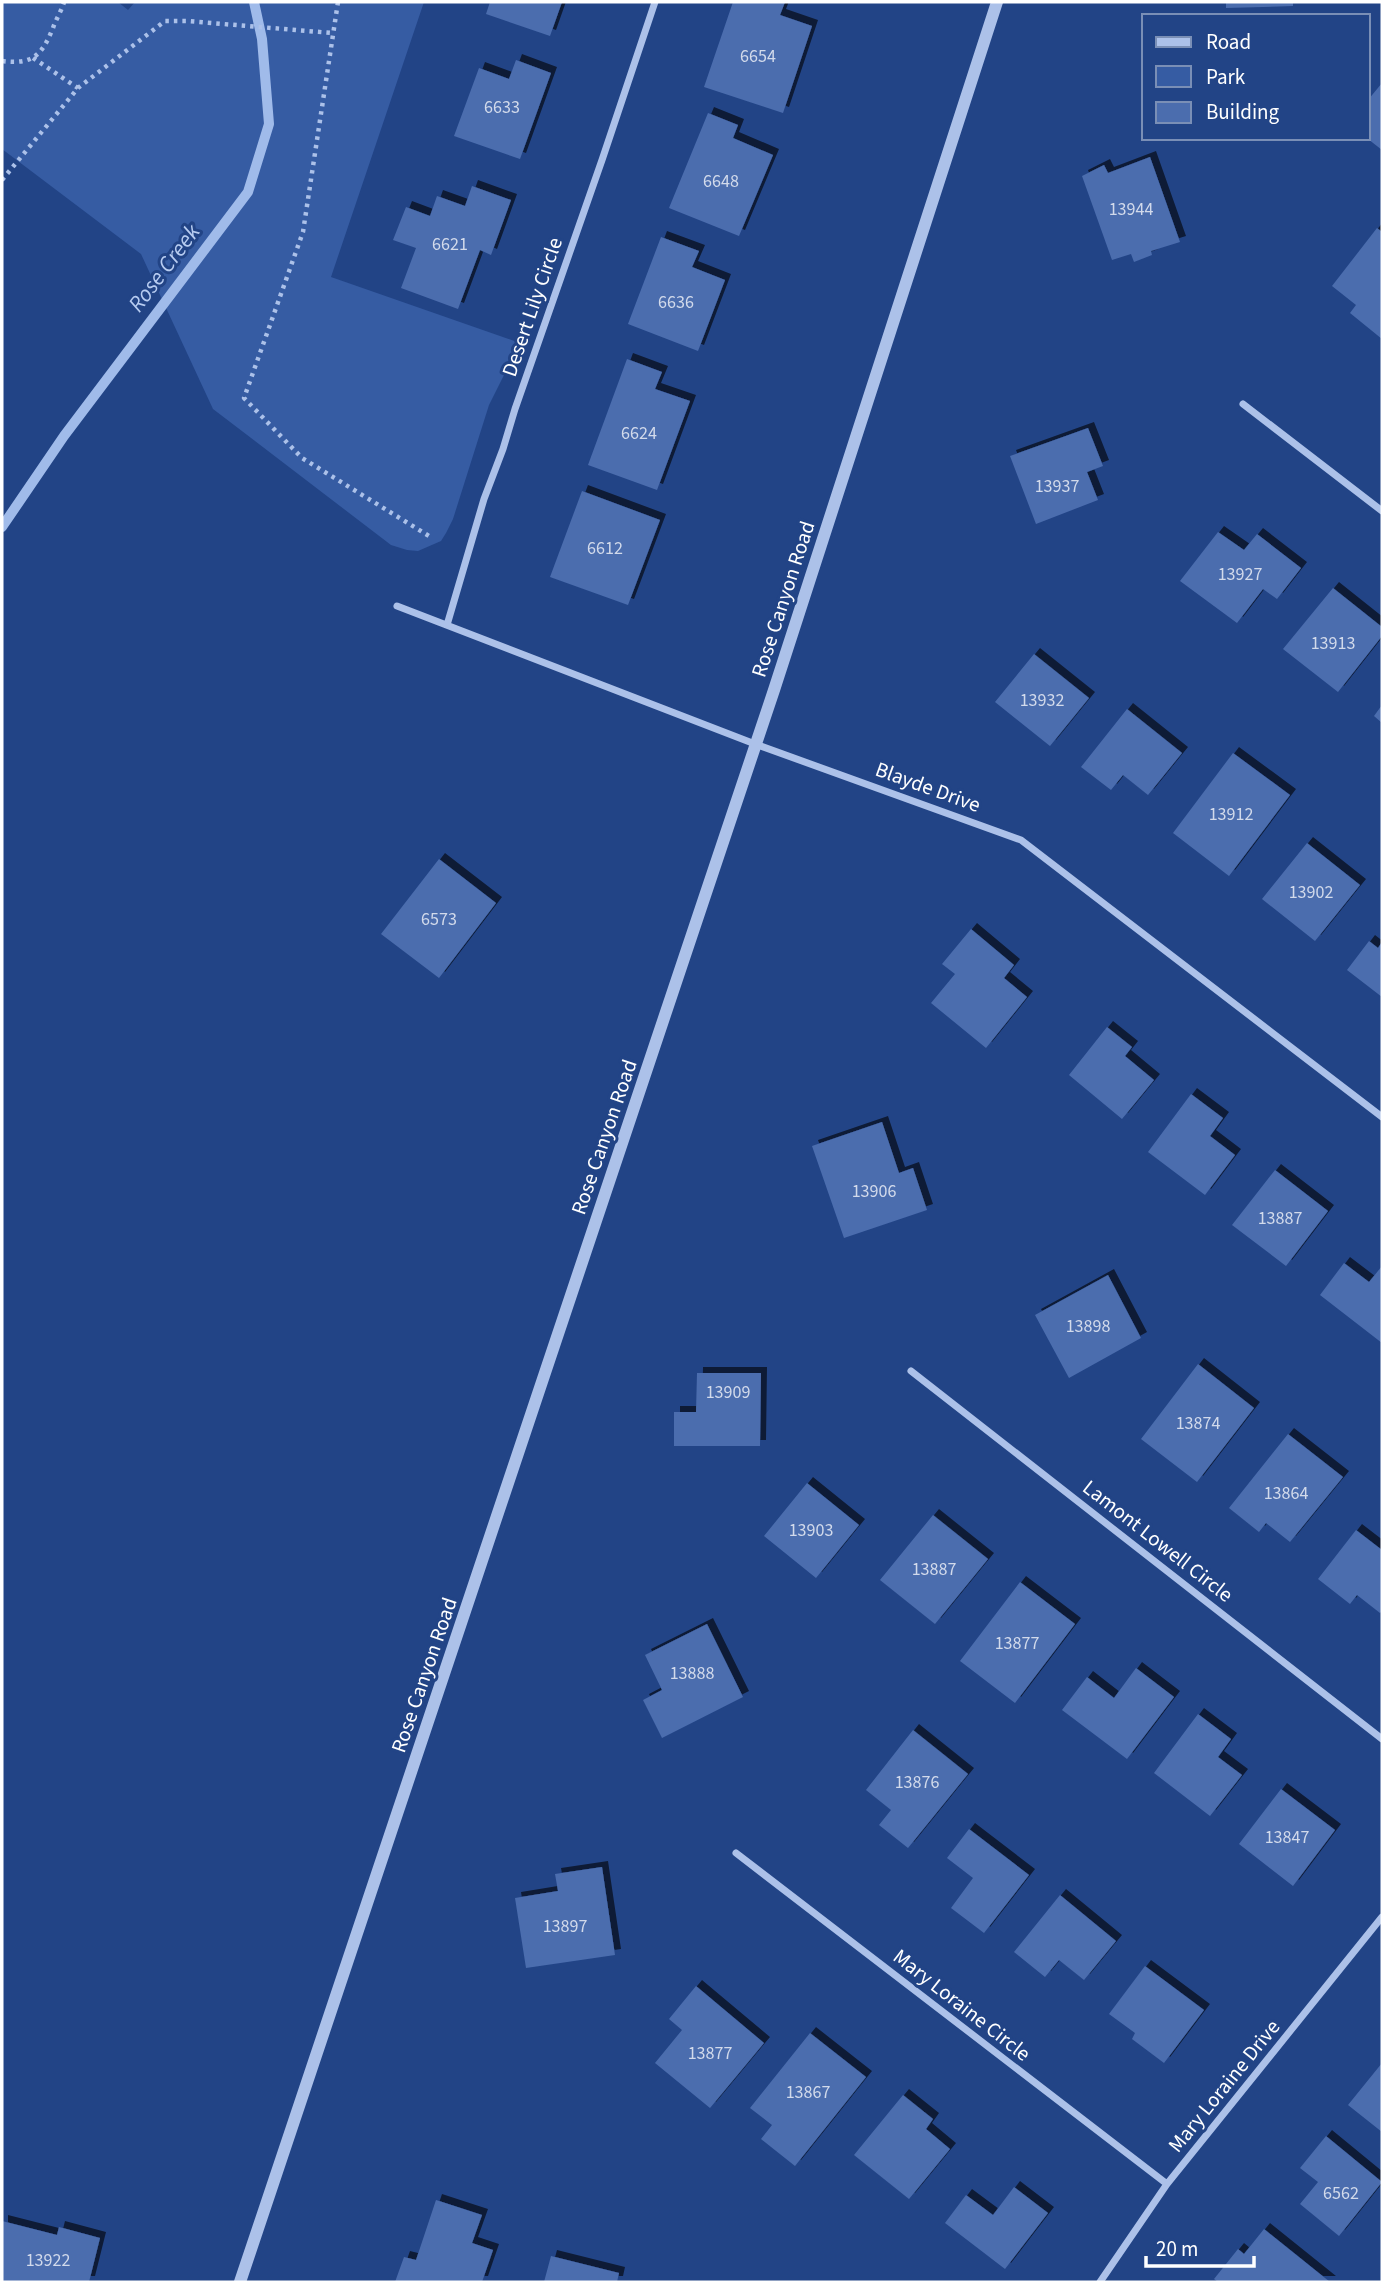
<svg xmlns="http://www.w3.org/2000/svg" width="1384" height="2284" font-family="'Source Sans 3',sans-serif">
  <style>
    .green { fill: #365ca3 }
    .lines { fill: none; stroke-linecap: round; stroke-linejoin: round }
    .stream { stroke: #a0bbea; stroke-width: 10 }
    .building { fill: #4b6dae; filter: url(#shadow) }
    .path { stroke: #acc1e9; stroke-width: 4.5; stroke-dasharray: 3.5 5; stroke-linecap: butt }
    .minor { stroke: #acc1e9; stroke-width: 7 }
    .tertiary { stroke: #acc1e9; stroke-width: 12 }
    .labels { text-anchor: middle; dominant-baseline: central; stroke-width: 6; stroke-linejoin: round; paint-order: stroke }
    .number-label { font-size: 18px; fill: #d2daeb }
    .street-label { font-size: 21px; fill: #fff; stroke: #224486 }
    .water-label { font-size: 23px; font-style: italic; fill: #b7ccf1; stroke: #224486 }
  </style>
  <defs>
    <filter id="shadow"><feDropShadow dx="6" dy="-6" stdDeviation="0" flood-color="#0009"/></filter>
  </defs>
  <rect width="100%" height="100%" fill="#224486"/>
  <path class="green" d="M2,2H118L128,10L135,2H424L331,277L520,343L489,405L453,519L446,533L441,541L418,551L407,550L391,545L213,409L141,254L2,149Z"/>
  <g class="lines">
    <path class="stream" d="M2,527L64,436L248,192L269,124L262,39L254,2"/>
  </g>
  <path class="building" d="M490,2H562L550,36L486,14Z
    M733,2H785L780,15L812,26L783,113L704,87Z
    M1226,2H1293V6L1226,8Z
    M516,60L551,73L520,159L454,136L479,68L509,79Z
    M1382,83V150L1368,139V100Z
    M708,113L738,125L733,138L773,155L739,236L669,208Z
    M1150,157L1180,242L1151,251L1152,255L1134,262L1131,254L1112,260L1082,176L1104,165L1108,173Z
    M472,186L511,200L491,255L480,250L458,309L401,288L416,248L393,240L406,207L430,216L437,196L465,206Z
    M1377,228L1382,232V339L1350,313L1356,305L1332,286Z
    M661,237L699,251L692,267L725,280L698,351L628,324Z
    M627,359L662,372L655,389L690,401L657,490L588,465Z
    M1088,428L1103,466L1087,472L1098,500L1036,524L1010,456Z
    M582,491L660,520L628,605L550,577Z
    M1218,532L1244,550L1257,534L1301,568L1277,599L1263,589L1237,623L1180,581Z
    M1333,588L1382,627V636L1338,692L1283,649Z
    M1034,654L1089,698L1050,746L995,702Z
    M1382,705V723L1374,716Z
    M1127,709L1182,753L1148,795L1123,775L1111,790L1081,767Z
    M1233,753L1290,795L1229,876L1173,833Z
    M1307,843L1360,885L1315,941L1262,899Z
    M439,859L496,903L439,978L381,934Z
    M971,929L1014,965L1004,978L1027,997L986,1048L931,1003L955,974L942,964Z
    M1369,941L1378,948L1382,942V997L1347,970Z
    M1107,1027L1132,1047L1125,1056L1154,1080L1122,1119L1069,1075Z
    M1191,1094L1223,1118L1210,1136L1235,1155L1205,1195L1148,1152Z
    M882,1122L899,1173L913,1168L927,1210L844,1238L812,1146Z
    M1275,1170L1328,1211L1286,1266L1232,1225Z
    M1344,1263L1369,1282L1382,1266V1343L1320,1295Z
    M1108,1275L1141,1338L1069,1378L1035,1315Z
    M1198,1364L1254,1408L1197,1482L1141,1439Z
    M697,1373H761L760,1446H674V1412H696Z
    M1288,1434L1343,1477L1290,1542L1266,1523L1259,1532L1229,1508Z
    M807,1483L859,1525L816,1578L764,1536Z
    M933,1515L988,1559L935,1624L880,1580Z
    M1356,1530L1382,1550V1611L1380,1613L1357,1595L1350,1604L1318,1579Z
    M1020,1582L1075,1624L1015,1703L960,1661Z
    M707,1624L743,1697L662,1738L643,1700L662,1690L645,1655Z
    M1136,1668L1174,1697L1127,1759L1062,1710L1087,1677L1114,1698Z
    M1198,1714L1231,1739L1218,1757L1242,1775L1210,1816L1154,1773Z
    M913,1730L968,1774L908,1848L879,1825L891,1810L866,1790Z
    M1281,1789L1335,1830L1293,1886L1239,1844Z
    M969,1829L1029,1875L984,1933L951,1908L973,1878L947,1858Z
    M602,1867L615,1955L526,1968L515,1898L558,1891L555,1874Z
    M1060,1895L1116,1941L1084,1980L1059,1960L1045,1977L1014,1952Z
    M1145,1966L1204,2010L1164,2063L1132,2039L1135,2033L1109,2014Z
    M696,1986L764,2043L710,2108L655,2063L682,2030L669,2019Z
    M810,2033L866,2077L795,2166L761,2139L772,2125L750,2108Z
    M1382,2063V2132L1348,2105Z
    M903,2095L933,2119L926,2129L950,2149L909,2199L854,2155Z
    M1326,2136L1382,2182L1339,2236L1300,2204L1318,2182L1300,2168Z
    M1014,2187L1048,2213L1005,2269L945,2223L966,2195L993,2215Z
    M436,2200L482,2215L472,2243L493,2250L482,2282H395L404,2257L416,2260Z
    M2,2221L57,2235L59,2227L100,2238L89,2282H2Z
    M1264,2229L1330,2282H1218L1214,2279L1238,2249L1244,2254Z
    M551,2256L619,2273L617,2282H544Z"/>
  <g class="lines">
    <path class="path" d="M338,2L303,232L244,398L302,458L429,536
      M33,58L78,88
      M2,61C33,65 42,55 53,28C56,19 62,10 64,2
      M2,180L78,88L165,21H187L332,33"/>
    <path class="minor" d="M1243,404L1382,511
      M397,606L755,744L1021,840L1382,1117
      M447,625L484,499L503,449L515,409L602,160L655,2
      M911,1371L1382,1739
      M736,1853L1167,2184
      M1100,2282L1167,2184L1382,1917"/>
    <path class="tertiary" d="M240,2282L774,690L997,2"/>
  </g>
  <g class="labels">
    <g class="number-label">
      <text x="758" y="56">6654</text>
      <text x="502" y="107">6633</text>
      <text x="721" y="181">6648</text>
      <text x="1131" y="209">13944</text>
      <text x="450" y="244">6621</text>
      <text x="676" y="302">6636</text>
      <text x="639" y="433">6624</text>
      <text x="1057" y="486">13937</text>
      <text x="605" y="548">6612</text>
      <text x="1240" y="574">13927</text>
      <text x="1333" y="643">13913</text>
      <text x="1042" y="700">13932</text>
      <text x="1231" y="814">13912</text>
      <text x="1311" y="892">13902</text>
      <text x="439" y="919">6573</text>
      <text x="874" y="1191">13906</text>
      <text x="1280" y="1218">13887</text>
      <text x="1088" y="1326">13898</text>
      <text x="728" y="1392">13909</text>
      <text x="1198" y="1423">13874</text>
      <text x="1286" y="1493">13864</text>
      <text x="811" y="1530">13903</text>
      <text x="934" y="1569">13887</text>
      <text x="1017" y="1643">13877</text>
      <text x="692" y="1673">13888</text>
      <text x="917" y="1782">13876</text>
      <text x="1287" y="1837">13847</text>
      <text x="565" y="1926">13897</text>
      <text x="710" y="2053">13877</text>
      <text x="808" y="2092">13867</text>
      <text x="1341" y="2193">6562</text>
      <text x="48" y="2260">13922</text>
    </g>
    <g class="street-label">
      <text transform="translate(532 307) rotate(-71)">Desert Lily Circle</text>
      <text transform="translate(783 599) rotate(-72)">Rose Canyon Road</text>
      <text transform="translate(928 787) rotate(20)">Blayde Drive</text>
      <text transform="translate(604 1137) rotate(-71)">Rose Canyon Road</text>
      <text transform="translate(1158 1541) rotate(38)">Lamont Lowell Circle</text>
      <text transform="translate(424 1675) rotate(-71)">Rose Canyon Road</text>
      <text transform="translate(962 2005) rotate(38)">Mary Loraine Circle</text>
      <text transform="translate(1224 2086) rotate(-51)">Mary Loraine Drive</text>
    </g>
    <g class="water-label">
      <text transform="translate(164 268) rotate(-53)">Rose Creek</text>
    </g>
  </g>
  <rect width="1384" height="2284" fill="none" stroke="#ffffff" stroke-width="7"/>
  <rect x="1142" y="14" width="228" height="126" fill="#224486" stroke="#7a8fb6" stroke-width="2"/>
  <rect x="1156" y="37" width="35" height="10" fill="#acc1e9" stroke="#7a8fb6" stroke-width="2"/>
  <text x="1206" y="49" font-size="21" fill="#ffffff">Road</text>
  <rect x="1156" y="66" width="35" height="21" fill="#365ca3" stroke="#7a8fb6" stroke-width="2"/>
  <text x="1206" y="84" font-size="21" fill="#ffffff">Park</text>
  <rect x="1156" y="102" width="35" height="21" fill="#4b6dae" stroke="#7a8fb6" stroke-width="2"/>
  <text x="1206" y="119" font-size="21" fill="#ffffff">Building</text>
  <path d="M1146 2256v10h108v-10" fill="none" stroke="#ffffff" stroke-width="3.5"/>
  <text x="1156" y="2256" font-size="21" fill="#ffffff" stroke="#224486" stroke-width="5" paint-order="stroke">20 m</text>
</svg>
